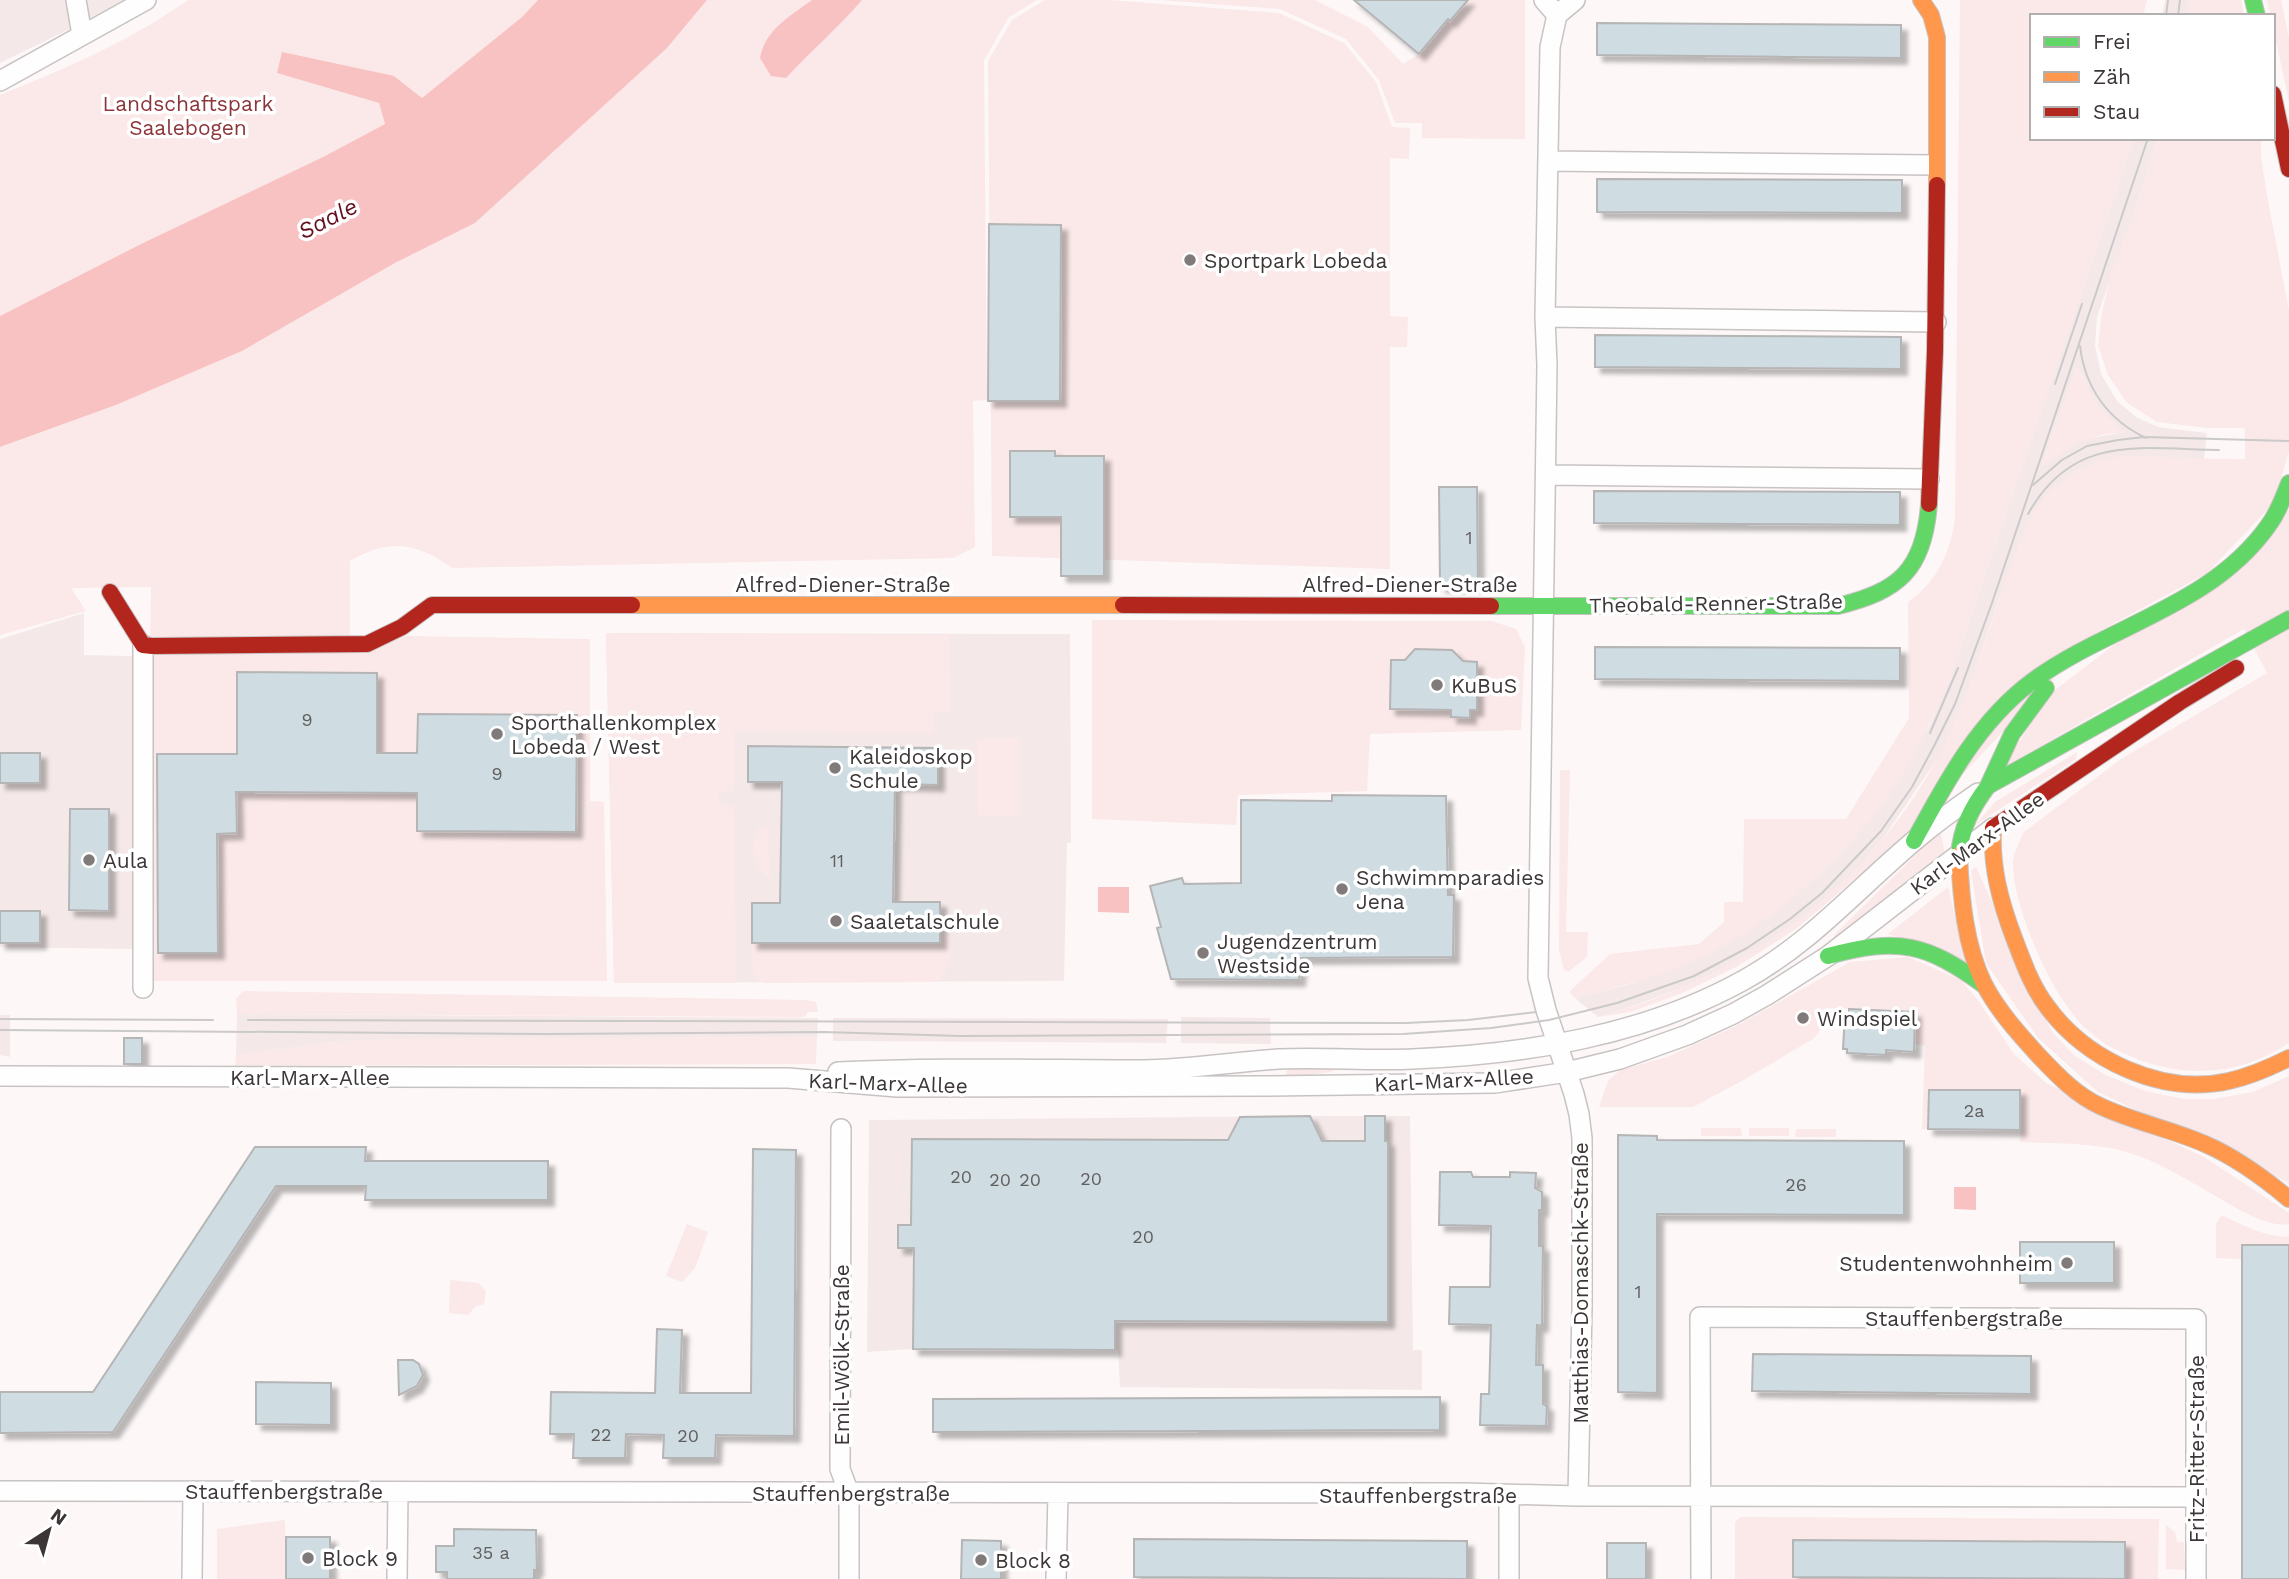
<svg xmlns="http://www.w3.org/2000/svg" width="2289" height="1579" font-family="'Work Sans',sans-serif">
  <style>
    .built { fill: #f4e9e8; fill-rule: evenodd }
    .green { fill: #fbe8e8 }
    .water { fill: #f8c2c2 }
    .building { fill: #cfdce2; stroke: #b6b5b6; stroke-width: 2; filter: url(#shadow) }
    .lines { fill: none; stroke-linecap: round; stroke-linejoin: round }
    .street-casing { stroke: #c7c3c2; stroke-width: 22 }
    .fast-casing { stroke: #c7c3c2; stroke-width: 18 }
    .slow-casing { stroke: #c7c3c2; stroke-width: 18 }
    .jam-casing { stroke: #c7c3c2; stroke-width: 18 }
    .street { stroke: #fffefe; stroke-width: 19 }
    .fast { stroke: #63d668; stroke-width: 16 }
    .slow { stroke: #ff974d; stroke-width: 16 }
    .jam { stroke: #b3261e; stroke-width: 16 }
    .tram { stroke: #cbc9c9; stroke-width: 2 }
    .poi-dot { fill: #807b7a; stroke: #fff; stroke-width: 2.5 }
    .labels { text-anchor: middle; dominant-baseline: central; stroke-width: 7; stroke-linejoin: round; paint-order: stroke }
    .number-label { font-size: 18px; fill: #616061 }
    .park-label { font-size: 21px; fill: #8c363c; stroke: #fff }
    .poi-label { font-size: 21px; fill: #3c3736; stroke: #fff; text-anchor: start }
    .street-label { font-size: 21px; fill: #3c3736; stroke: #fff }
    .water-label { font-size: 23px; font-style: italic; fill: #640e1c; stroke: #fff }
  </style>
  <defs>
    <filter id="shadow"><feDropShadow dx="6" dy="6" stdDeviation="2" flood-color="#0004"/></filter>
  </defs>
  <rect width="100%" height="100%" fill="#fdf8f7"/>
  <path class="built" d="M0,0H123L74,27L0,63Z
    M2165,0H2189L2187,16H2162Z
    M2134,138H2158L2138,201L2097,317L2095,345L2101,374L2117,401L2136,417L2158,427L2207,433L2204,459L2122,456L2080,469L2055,487L2037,508L2000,596L1969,689L1952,730L1937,759L1882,840L1857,869L1814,909L1774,939L1736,962L1687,986L1622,1010L1598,1017L1575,998L1630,984L1688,963L1743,933L1795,896L1848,845L1883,804L1908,764L1930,724L1950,678ZM2076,367L2079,368L2091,397L2113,424L2125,432L2090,438L2071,446L2042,466Z
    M84,613V655L131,656L134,660L133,949L0,947V639Z
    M606,633L1070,634L1071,843H1067L1064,981L614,983Z
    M237,1014L818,1018L817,1037L394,1039L321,1043L236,1056Z
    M0,1015H10V1057L0,1055Z
    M1181,1017L1270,1018L1271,1044L1181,1043Z
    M833,1018L1168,1019L1166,1043L833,1041Z
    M1310,1116H1410L1413,1350H1422V1390L1120,1387L1118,1350L913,1349L867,1352L869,1120Z"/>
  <path class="green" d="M188,0H538L522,17L422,98L394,76L277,73L379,103L385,124L325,156L141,244L0,316V95C65,69 130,41 188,0Z
    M707,0H1037L1009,17L984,60L987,400L973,401L975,547L953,558L452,568C417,542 388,538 350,561V635L590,639V801L604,802L607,981H146L151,587L71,588L86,611L0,635V447L116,405L242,351L395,263L475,223L667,48Z
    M1045,0H1109L1279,13L1344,43L1376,82L1392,127L1410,128L1409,159L1390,158V316L1408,317L1407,347H1390V569L992,556L988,61L1012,20Z
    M1160,0H1315L1368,27L1403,64L1419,54L1447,21L1422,0H1525V139L1422,138V123H1395L1379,80L1346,39L1280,9Z
    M1960,0H2147L2143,16H2032V138H2134L1950,678C1931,722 1911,766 1883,804C1835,868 1761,933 1687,964C1651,979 1613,988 1575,998L1569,992L1610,954L1699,944L1724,922V902H1743L1744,819H1846L1909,718L1908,602C1937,582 1950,553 1955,519Z
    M2189,0H2241L2244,16H2187Z
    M2267,0H2281L2289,38V102L2273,27V16H2271Z
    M2158,138H2261V155L2266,190L2289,311V451L2281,479L2269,508L2207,573L2096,633L1899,842L1796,929L1738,966L1680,994L1630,1012L1598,1017C1770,970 1908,857 1969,687C1983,651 1994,614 2007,577C2015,554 2023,530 2036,509C2046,493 2062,480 2079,470C2091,463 2110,457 2124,456C2137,455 2152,457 2166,457C2192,458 2219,459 2245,459V428H2207L2157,422L2127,403L2108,375L2098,345L2102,312L2112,271L2138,201Z
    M2076,367H2079C2087,395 2103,417 2127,433C2093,431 2068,448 2042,467Z
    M2289,510V1043C2242,1074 2190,1079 2137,1059C2121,1052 2104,1045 2091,1033C2064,1011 2042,966 2030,934C2022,914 2014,889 2013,867C2012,855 2019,843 2024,832L2121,759L2267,673L2244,629L2002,768L2050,694Z
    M1092,620L1492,621L1516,629L1525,647L1521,730L1370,734L1367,791L1238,795L1236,825L1092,819Z
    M606,633L949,635L951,712L934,711L933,733L734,731V791L718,792L719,805L734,806L736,983H614Z
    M977,738H1020V816H978Z
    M2077,752L2076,759L1974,826L1995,802Z
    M1560,770H1570L1566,932H1588L1587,957L1568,972L1564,970L1559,950Z
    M761,825L768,829L770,879C751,865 747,845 761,825Z
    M1938,833L1941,834L1945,853L1942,859L1837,938L1833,936Z
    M1976,867L2052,1032L2075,1056L2106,1075L2145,1091L2184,1099H2213L2253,1092L2289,1076V1183L2098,1092L2038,1038L1986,963L1971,871Z
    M1948,887L1966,962L1888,934Z
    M950,936C950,955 953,970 937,982L764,983L758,981L752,970V943H939L940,937Z
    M1908,957L1961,980L1977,999L2014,1054L2046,1083L2204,1157L2289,1213V1224C2262,1228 2228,1202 2205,1190C2182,1177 2158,1162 2133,1154C2098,1142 2057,1144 2020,1142V1090H1929L1928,1129H1922L1925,1046L1914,1044L1915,1012L1830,1008L1825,1024L1813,1039L1740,1082L1693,1107H1599L1608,1081L1620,1070L1667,1057L1738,1025L1850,962Z
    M243,991L806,1000L816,1002L818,1012H808L805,1017L237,1014L236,999Z
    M817,1037L816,1064L235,1066L236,1056L321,1043L394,1039Z
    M1287,1065L1337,1068L1331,1072L1286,1078Z
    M1701,1128H1741L1742,1136H1701Z
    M1749,1128H1789V1136H1749Z
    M1796,1129H1836V1137H1795Z
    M2224,1216C2246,1227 2264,1236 2289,1237V1245L2242,1246V1259L2216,1258V1224L2220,1217Z
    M687,1224L708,1232L695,1268L682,1282L666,1276Z
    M450,1280L478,1283L486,1291L484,1304L475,1307L468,1315L449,1313Z
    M1741,1517L2159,1519L2158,1579H2125V1542L1793,1540V1577L2088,1579H1735V1522Z
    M285,1520L286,1579H217V1529Z
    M2166,1525L2175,1532L2177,1542H2184L2185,1570L2166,1569Z"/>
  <path class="water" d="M538,0H707L667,48L475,223L395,263L242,351L116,405L0,447V316L141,244L325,156L385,124L379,103L277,73L282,52L394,76L422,98L522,17Z
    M812,0H862C838,28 811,51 786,78L771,76L760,58C765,30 790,16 812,0Z
    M1098,887H1129V913L1098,912Z
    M1954,1187H1976V1210L1954,1209Z"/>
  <path class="building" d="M1354,0H1468L1450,21L1448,19L1419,54Z
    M1597,23L1901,25V58L1597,55Z
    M1597,179L1902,180V213L1597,212Z
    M989,224L1061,225L1060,401H988Z
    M1595,335L1901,337V369L1595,367Z
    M1010,451H1055V456H1104V576H1061V517H1010Z
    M1439,487H1477L1478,586H1440Z
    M1594,491L1900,492V525L1594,523Z
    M1595,647L1900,648V681L1595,679Z
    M1415,649L1452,650L1463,661L1477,662V710H1470V718L1451,717V710L1390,709L1391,660H1405Z
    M237,672L377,673V753H417L418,714L577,715L576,832L417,831V793L236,792L237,833L217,834L218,953H158L157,754H237Z
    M748,746L938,748V785L895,784L893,902H940V943H752V903H780L782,782H748Z
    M0,753H40V783H0Z
    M1332,795L1446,796L1448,895H1454L1453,957L1301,958L1299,980L1171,979L1157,928L1161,927L1150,886L1182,878L1184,884L1241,883V800L1332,801Z
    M70,809H109V911L69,910Z
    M0,911H40V943H0Z
    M1849,1009L1915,1012L1914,1052L1886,1050V1055L1847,1053V1049H1843L1845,1013H1849Z
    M124,1038H142V1064H124Z
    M1929,1090H2020V1130L1928,1129Z
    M1310,1116L1322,1141H1365V1116H1385V1141H1388V1322L1115,1321V1350L913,1349L914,1248H898V1225H911L912,1139L1228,1140L1240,1117Z
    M1618,1135L1657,1136V1140L1904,1141V1215L1657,1214V1393L1618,1392Z
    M255,1147H366L365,1161H548V1200H365L366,1186H276L113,1432L0,1433V1392H93Z
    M753,1149L796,1150L794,1436L716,1435L715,1458H663L664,1435L626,1434L625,1458H573L574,1434H550L551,1392L655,1393L657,1329L682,1330L680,1393H751Z
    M1440,1172H1471L1473,1177H1510V1172L1536,1173L1535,1188L1542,1192V1210H1539V1246H1543L1542,1326L1537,1325L1536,1365H1543V1404L1547,1406L1546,1426L1480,1425L1481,1394H1489L1491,1325L1449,1324L1450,1287H1490L1491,1226L1439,1225Z
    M2020,1242H2114V1283H2020Z
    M2242,1245H2289V1579H2242Z
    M1753,1354L2031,1356V1394L1752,1391Z
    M398,1360H413L419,1364L423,1375L417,1386L399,1395Z
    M256,1382L331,1383V1425L256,1424Z
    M1440,1397V1430L933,1432V1399Z
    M454,1529L536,1530L537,1570H534V1579H447V1572H436V1546H454Z
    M286,1537H330V1579H286Z
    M1134,1539L1467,1541V1579L1134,1577Z
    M962,1540L1001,1541V1579H961Z
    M1793,1540L2125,1542V1579L1793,1577Z
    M1607,1543H1646V1579H1607Z"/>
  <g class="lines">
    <defs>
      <path id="street" d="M76,0L82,35
        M1544,0L1557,15
        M1575,0L1557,15L1550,47L1545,317L1547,365L1538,978L1546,1010L1574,1094L1579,1114L1582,1138V1308L1578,1496
        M0,81L146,0
        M1548,161L1935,165
        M1545,317L1936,322
        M1546,475L1929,479
        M143,645V988
        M838,1072C940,1067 1042,1070 1144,1070C1189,1069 1234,1062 1279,1059C1323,1057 1369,1061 1413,1059C1527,1054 1643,1036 1744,980C1811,943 1857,889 1914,841C1934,824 1956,808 1978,793
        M0,1076L788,1078L897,1087L1264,1086L1495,1083L1567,1072L1620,1059L1687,1035L1733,1014L1767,995L1828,956L1993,828
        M841,1129L840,1469L849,1493V1579
        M0,1491L1464,1493L1578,1496L2196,1497
        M1509,1495V1579
        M192,1579L193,1491
        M397,1579L398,1492
        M1056,1579L1058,1494
        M1701,1579L1700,1317L2196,1319V1579"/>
      <path id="fast" d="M2253,0L2257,16
        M1491,606H1838C1899,591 1924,570 1929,504
        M1988,786L2012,734L2046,688
        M1914,841C1946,782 1979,720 2034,680C2110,625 2211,606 2268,526C2278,513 2283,498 2289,483
        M1959,855C1961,828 1972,807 1988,786L2289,619
        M1828,956C1899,937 1926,943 1985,986"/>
      <path id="slow" d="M1921,0L1931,15L1937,37V185
        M632,605H1123
        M1993,828C1991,867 2000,901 2014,938C2023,961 2031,985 2046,1005C2085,1060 2162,1096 2229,1081C2251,1076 2269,1068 2289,1058
        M1959,855C1961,898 1965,945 1984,984C1998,1011 2019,1034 2039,1056C2057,1075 2076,1095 2100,1106C2134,1122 2171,1129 2205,1144C2235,1157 2264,1178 2289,1199"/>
      <path id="jam" d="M2273,94L2289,169
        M1929,504L1935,351L1937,185
        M110,592L143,645L152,646L367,644L402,627L432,605H632
        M1123,605L1491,606
        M1993,828L2180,702L2236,668"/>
    </defs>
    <use href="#street" class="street-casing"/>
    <use href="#fast" class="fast-casing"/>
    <use href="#slow" class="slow-casing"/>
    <use href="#jam" class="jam-casing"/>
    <use href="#street" class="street"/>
    <use href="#fast" class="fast"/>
    <use href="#slow" class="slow"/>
    <use href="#jam" class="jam"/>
    <path class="tram" d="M2166,16L2168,0
      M2178,16L2180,0
      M2080,346C2085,388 2108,420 2146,438
      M2055,384L2082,304
      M2033,485L2062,460L2087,446L2118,440L2144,437L2289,441
      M2028,514C2073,433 2140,449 2219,450
      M1930,733L1958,668
      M0,1019L213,1020
      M248,1020L1406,1023L1468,1020L1536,1012
      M0,1030L545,1034L823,1032L961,1036L1403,1034L1491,1028L1549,1020L1617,1003L1694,976L1747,948L1790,919L1822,893L1881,831L1912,787L1933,748L1955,704L1992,603L2148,138"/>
  </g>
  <g class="poi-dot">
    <circle cx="1190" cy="260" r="7"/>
    <circle cx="1437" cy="685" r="7"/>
    <circle cx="497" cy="734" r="7"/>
    <circle cx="835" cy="768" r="7"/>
    <circle cx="89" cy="860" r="7"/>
    <circle cx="1342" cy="889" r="7"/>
    <circle cx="836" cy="921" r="7"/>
    <circle cx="1203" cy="953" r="7"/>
    <circle cx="1803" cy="1018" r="7"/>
    <circle cx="2067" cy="1263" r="7"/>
    <circle cx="308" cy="1558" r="7"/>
    <circle cx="981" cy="1560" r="7"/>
  </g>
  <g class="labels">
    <g class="number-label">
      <text x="1469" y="537">1</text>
      <text x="307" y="719">9</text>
      <text x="497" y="773">9</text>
      <text x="837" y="860">11</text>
      <text x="1974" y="1110">2a</text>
      <text x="961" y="1176">20</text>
      <text x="1091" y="1178">20</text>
      <text x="1000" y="1179">20</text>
      <text x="1030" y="1179">20</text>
      <text x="1796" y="1184">26</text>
      <text x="1143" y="1236">20</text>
      <text x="1638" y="1291">1</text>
      <text x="601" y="1434">22</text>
      <text x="688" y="1435">20</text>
      <text x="491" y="1552">35 a</text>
    </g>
    <g class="park-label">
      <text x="188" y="103">Landschaftspark<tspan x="188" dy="24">Saalebogen</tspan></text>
    </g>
    <g class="poi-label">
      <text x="1204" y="260">Sportpark Lobeda</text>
      <text x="1451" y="685">KuBuS</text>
      <text x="511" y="722">Sporthallenkomplex<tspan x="511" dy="24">Lobeda / West</tspan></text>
      <text x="849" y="756">Kaleidoskop<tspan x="849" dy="24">Schule</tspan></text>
      <text x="103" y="860">Aula</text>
      <text x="1356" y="877">Schwimmparadies<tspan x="1356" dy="24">Jena</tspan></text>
      <text x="850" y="921">Saaletalschule</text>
      <text x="1217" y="941">Jugendzentrum<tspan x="1217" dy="24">Westside</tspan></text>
      <text x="1817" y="1018">Windspiel</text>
      <text x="2053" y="1263" text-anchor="end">Studentenwohnheim</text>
      <text x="322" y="1558">Block 9</text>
      <text x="995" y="1560">Block 8</text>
    </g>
    <g class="street-label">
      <text x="843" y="584">Alfred-Diener-Straße</text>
      <text x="1410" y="584">Alfred-Diener-Straße</text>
      <text transform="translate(1716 603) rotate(-1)">Theobald-Renner-Straße</text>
      <text transform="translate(1977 843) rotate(-36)">Karl-Marx-Allee</text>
      <text x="310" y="1077">Karl-Marx-Allee</text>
      <text transform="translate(1454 1080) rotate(-3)">Karl-Marx-Allee</text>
      <text transform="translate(888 1083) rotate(2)">Karl-Marx-Allee</text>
      <text transform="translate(1580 1283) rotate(-90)">Matthias-Domaschk-Straße</text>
      <text x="1964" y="1318">Stauffenbergstraße</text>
      <text transform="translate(841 1355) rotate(-90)">Emil-Wölk-Straße</text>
      <text transform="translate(2196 1449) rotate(-90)">Fritz-Ritter-Straße</text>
      <text x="284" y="1491">Stauffenbergstraße</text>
      <text x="851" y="1493">Stauffenbergstraße</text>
      <text x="1418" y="1495">Stauffenbergstraße</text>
    </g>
    <g class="water-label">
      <text transform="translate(328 219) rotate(-27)">Saale</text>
    </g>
  </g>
  <rect x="2030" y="14" width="245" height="126" fill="#ffffff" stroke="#b1afaf" stroke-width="2"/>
  <rect x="2044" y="37" width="35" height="10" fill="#63d668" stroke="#b1afaf" stroke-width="2"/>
  <text x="2093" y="49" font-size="21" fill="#3c3736">Frei</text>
  <rect x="2044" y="72" width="35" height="10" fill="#ff974d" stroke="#b1afaf" stroke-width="2"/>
  <text x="2093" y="84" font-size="21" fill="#3c3736">Zäh</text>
  <rect x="2044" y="107" width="35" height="10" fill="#b3261e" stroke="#b1afaf" stroke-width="2"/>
  <text x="2093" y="119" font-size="21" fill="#3c3736">Stau</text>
  <g transform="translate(49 1530) rotate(36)" stroke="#ffffff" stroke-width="5" paint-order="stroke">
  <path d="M0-5L12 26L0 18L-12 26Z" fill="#3c3736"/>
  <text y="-10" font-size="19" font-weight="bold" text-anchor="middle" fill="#3c3736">N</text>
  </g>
</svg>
